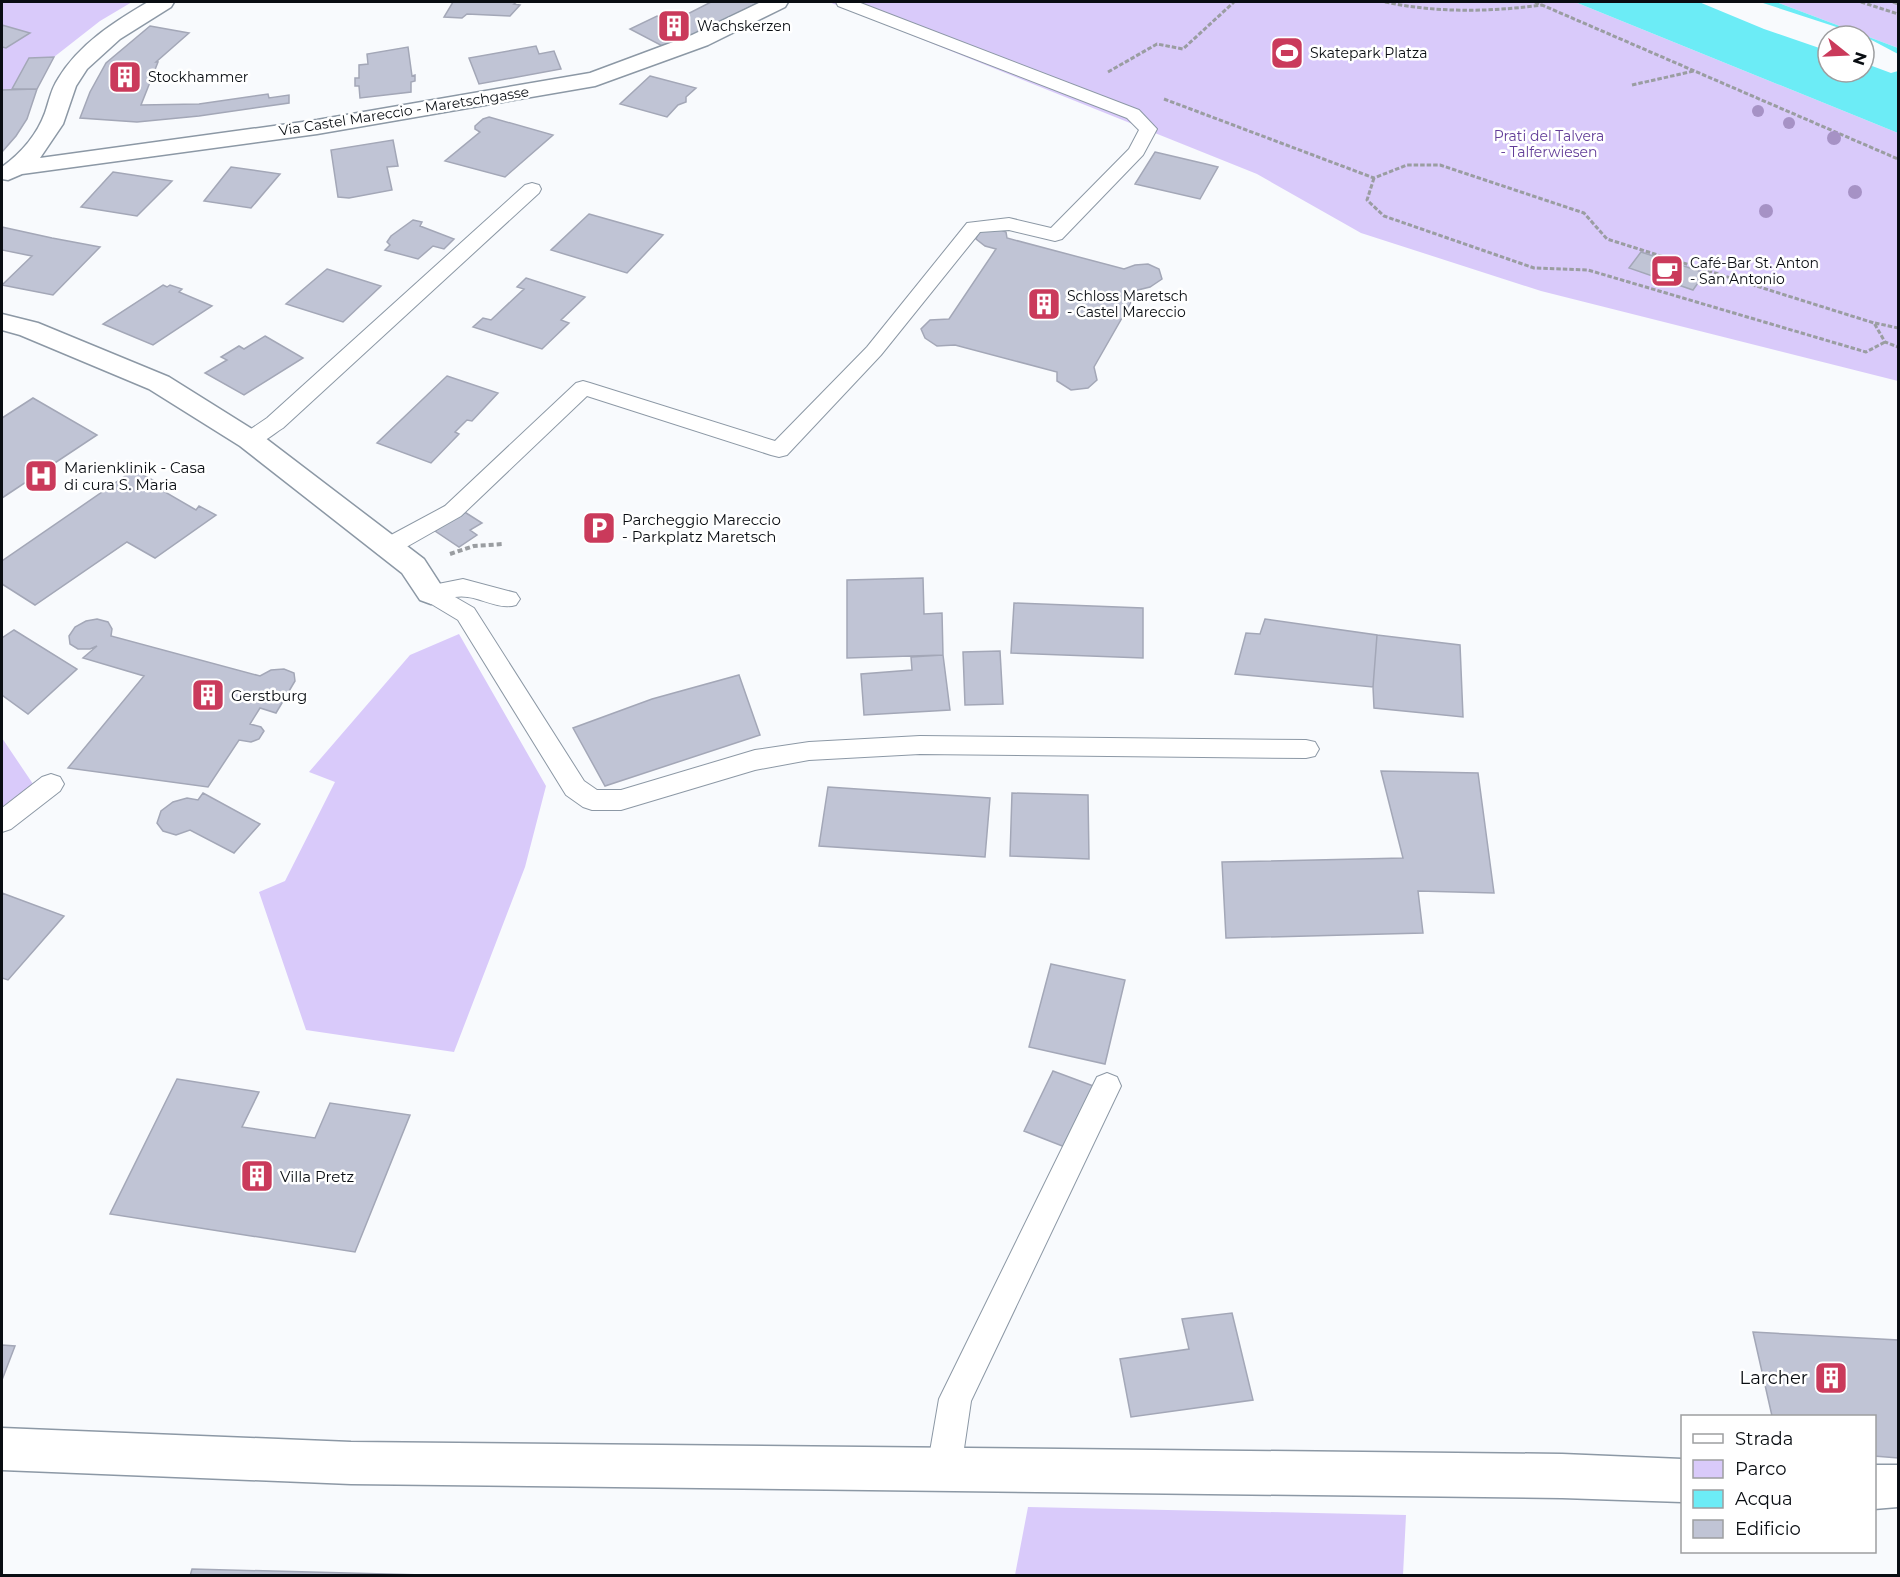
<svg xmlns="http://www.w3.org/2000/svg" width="1900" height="1577" font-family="Montserrat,sans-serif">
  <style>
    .green { fill: #d9cafa }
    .water { fill: #6cecf6 }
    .building { fill: #c0c4d5; stroke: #a3a7b7; stroke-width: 1.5 }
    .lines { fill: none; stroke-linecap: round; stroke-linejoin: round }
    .service-casing { stroke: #8c98a5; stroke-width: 2 }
    .minor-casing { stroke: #8c98a5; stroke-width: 3 }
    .path-far1 { stroke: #9a9da1; stroke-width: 3; stroke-dasharray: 4.5 2; stroke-linecap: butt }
    .path { stroke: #9a9da1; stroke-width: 4; stroke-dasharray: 5 3; stroke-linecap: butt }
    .service { fill: #fff; fill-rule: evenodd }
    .minor { fill: #fff; fill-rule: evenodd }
    .tree { fill: #a692c5 }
    .labels { text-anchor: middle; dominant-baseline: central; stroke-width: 5; stroke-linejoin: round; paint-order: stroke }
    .far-poi-label { font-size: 14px; fill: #090d12; stroke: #fff; text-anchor: start }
    .far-street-label { font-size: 14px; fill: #090d12; stroke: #fff }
    .far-park-label { font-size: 14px; fill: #623d98; stroke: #fff }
    .poi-label { font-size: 15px; fill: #090d12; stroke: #fff; text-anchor: start }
    .near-poi-label { font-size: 18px; fill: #090d12; stroke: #fff; text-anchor: end }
  </style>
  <rect width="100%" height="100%" fill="#f8fafd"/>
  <path class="green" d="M2,2H132L100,21L54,57L29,58L12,89L2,90Z
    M829,2H1575L1898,133V381L1541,291L1361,233L1257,174Z
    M1776,2H1898V48Z
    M459,634L546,786L525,867L454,1052L306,1030L259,892L285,881L335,782L309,772L410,655Z
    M2,738L33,784L2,807Z
    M1028,1507L1406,1515L1403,1575H1015Z"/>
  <path class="water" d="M1575,2H1699L1764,29L1828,51V72H1864V63L1891,73L1898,71V133Z
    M1760,2H1776L1898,48V54L1864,36Z"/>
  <path class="building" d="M453,2H517L514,4L520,5L510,16L467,14L462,18L444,17Z
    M711,2H759L668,49L630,29L657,16L670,23Z
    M2,25L30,33L6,48L2,47Z
    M150,26L189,33L156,62H158L141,105L199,104L268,94L269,98L289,95V103L199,116L137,122L80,118L90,92L106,63Z
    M536,46L539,54L554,51L561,69L479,84L469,58Z
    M408,47L412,76L415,75V81L411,82V92L360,98L359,86H355V78H359V65L368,64L367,54Z
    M54,57L37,89H12L29,58Z
    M650,76L696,88L686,97V102L678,105L667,117L620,104Z
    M37,89L27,119L16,136L2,152V90Z
    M489,117L553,135L505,177L445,161L480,132L475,129V126L483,119Z
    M393,140L398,166L387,167L392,190L349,198L338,197L331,150Z
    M1155,152L1206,164L1218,167L1200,199L1135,184Z
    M231,167L280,174L251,208L204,201Z
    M113,172L172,181L137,216L81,207Z
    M589,214L663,235L627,273L551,250Z
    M413,220L422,222L420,226L454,239L444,249L433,246L418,259L385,250L390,245L387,242L391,236Z
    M2,227L52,238L100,247L53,295L2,285L32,256L2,250Z
    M993,227L1006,232L1007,238L1124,269L1135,265L1148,264L1159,269L1162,279L1150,287L1138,290L1094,367L1097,380L1088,388L1071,390L1057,381V372L955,345L937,346L925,338L921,329L930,320L949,319L996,249L985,246L976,239L979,231Z
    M1641,252L1705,273L1693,290L1629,268Z
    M327,269L381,286L343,322L286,304Z
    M526,278L585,297L561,320L569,323L542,349L473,327L483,318L491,320L524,289L517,287Z
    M163,285L167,287L170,285L182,289L179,292L212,306L153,345L103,324Z
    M265,336L303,358L244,395L205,373L227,360L221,357L239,346L244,349Z
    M447,376L498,393L472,421L467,420L455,432L459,434L431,463L377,443Z
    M33,398L97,435L2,498V418Z
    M134,470L162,485L158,488L196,510L199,506L216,515L155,558L127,542L35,605L2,584V561Z
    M463,511L482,523L470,530L477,535L459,547L435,531Z
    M923,578L924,614L942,613L943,655L847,658V580Z
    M1014,603L1143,608V658L1011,653Z
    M97,619L108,622L112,629L111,636L260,676L271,670L284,669L294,673L295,681L276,713L260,708L250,724L261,727L264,731L259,739L251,742L239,740L208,787L68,768L144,676L83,658L97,646L90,649H78L70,644L69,636L75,627L86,621Z
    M1265,619L1377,635L1373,687L1235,674L1246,633L1260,634Z
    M14,630L77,669L28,714L2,695V638Z
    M1377,635L1460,645L1463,717L1374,708L1373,687Z
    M1000,651L1003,704L965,705L963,652Z
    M943,655L950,710L864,715L861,674L912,670L911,657Z
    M739,675L760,735L605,786L573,728L652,699Z
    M1381,771L1478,773L1494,893L1418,891L1423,933L1226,938L1222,862L1403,858Z
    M828,787L990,798L985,857L819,846Z
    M203,793L260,824L234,853L190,830L176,835L163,831L157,823L161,811L173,802L187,798L198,800Z
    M1012,793L1088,795L1089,859L1010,856Z
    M2,893L64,916L8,980L2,978Z
    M1051,964L1125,980L1105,1064L1029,1047Z
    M1053,1071L1096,1087L1070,1149L1024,1131Z
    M177,1079L259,1092L242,1127L315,1138L330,1103L410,1115L355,1252L110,1214Z
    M1232,1313L1253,1400L1131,1417L1120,1359L1189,1349L1182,1319Z
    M1753,1332L1898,1340V1458L1874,1456V1416H1772Z
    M2,1345L15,1346L2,1380Z
    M192,1569L424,1575L190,1576Z"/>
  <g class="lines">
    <defs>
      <path id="service" d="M836,2H858L1139,110L1157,129L1143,155L1062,239L1055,241L1009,230L980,232L881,355L787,455L779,457L771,455L587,396L461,516L394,554L386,556L378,554L375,548L378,542L445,506L576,383L583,381L590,383L775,441L867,347L967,223L1009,218L1051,228L1129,149L1139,130L1127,118L838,6Z
        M532,183L539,185L541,189L539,193L283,428C270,436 258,449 242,445L239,440L242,435L267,418L525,185Z
        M463,579L516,593L520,599L516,605C496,611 476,593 455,597L474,608L584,781L597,790H621L755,750L809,742L920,736L1306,740L1315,742L1319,749L1315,756L1306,758L920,754L809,760L755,770L621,810H592L583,807L566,795L458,620L423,599L419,593L423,587Z
        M51,774L60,777L64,784L60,791L11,829L2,832V808L42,777Z
        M1107,1073L1117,1077L1121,1086L971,1401L961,1469L956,1481L944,1486L932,1481L927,1469L939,1399L1097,1077Z"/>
      <path id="minor" d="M148,2H174L171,7L120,39L87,69L76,86L63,124L40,158L317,120L590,73L692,35L761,2H788L785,7L708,45L595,86L317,134L22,174L8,180L2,179V167C20,154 37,135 45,113C49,102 51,89 58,79C79,44 114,22 148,2Z
        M2,314L38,323L169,377L260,434L424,559L446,593L442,600L431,604L420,600L402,573L240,446L149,389L20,335L2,330Z
        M2,1428L351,1442L1562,1454L1682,1459V1502L1562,1498L351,1484L2,1470Z
        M1874,1465H1898V1507L1874,1509Z"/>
    </defs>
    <use href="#service" class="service-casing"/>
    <use href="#minor" class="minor-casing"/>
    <path class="path-far1" d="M1385,2C1438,13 1489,12 1542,5
      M1535,2L1898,159
      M1861,2L1898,14
      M1893,2L1898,4
      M1108,72L1157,44L1183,49L1234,2
      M1632,85L1694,71
      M1164,99L1374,178L1407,165H1440L1584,213L1607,239L1874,323L1885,342L1898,347
      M1374,178L1367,200L1384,216L1534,268L1588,270L1866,352L1885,342
      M1875,323L1898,328"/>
    <path class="path" d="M450,554L474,546L503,544"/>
    <use href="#service" class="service"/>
    <use href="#minor" class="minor"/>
  </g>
  <g class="tree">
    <circle cx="1758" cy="111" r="6"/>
    <circle cx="1789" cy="123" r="6"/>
    <circle cx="1834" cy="138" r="7"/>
    <circle cx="1855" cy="192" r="7"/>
    <circle cx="1766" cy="211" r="7"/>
  </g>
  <defs>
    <symbol id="building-square" viewBox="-11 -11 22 22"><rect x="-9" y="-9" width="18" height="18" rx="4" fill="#ca3a5b" stroke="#fff"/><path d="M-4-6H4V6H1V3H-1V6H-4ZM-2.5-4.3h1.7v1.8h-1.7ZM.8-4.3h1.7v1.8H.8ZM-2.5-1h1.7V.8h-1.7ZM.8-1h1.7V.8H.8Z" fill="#fff"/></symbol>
    <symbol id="stadium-square" viewBox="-11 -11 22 22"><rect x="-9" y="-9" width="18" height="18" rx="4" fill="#ca3a5b" stroke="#fff"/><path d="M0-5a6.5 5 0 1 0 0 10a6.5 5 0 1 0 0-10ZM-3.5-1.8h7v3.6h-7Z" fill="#fff"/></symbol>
    <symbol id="cafe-square" viewBox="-11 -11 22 22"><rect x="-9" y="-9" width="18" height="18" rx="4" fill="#ca3a5b" stroke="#fff"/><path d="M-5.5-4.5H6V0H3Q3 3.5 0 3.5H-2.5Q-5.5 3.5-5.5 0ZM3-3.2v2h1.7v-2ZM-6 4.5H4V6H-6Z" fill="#fff"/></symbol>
    <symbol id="hospital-square" viewBox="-11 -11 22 22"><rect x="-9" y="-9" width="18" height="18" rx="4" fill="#ca3a5b" stroke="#fff"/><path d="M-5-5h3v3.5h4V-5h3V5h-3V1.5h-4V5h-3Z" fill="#fff"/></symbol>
    <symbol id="parking-square" viewBox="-11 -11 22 22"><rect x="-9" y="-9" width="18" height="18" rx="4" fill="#ca3a5b" stroke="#fff"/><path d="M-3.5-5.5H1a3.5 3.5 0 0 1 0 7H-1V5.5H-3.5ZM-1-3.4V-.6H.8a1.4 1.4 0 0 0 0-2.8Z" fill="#fff"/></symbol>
  </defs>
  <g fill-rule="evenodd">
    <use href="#building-square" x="655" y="7" width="38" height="38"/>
    <use href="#stadium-square" x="1268" y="34" width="38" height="38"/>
    <use href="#building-square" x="106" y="58" width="38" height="38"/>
    <use href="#cafe-square" x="1648" y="252" width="38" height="38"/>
    <use href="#building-square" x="1025" y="285" width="38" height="38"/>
    <use href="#hospital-square" x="22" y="457" width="38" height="38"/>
    <use href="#parking-square" x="580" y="509" width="38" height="38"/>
    <use href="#building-square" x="189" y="676" width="38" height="38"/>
    <use href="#building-square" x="238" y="1157" width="38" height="38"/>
    <use href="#building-square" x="1812" y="1359" width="38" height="38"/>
  </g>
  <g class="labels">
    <g class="far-poi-label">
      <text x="697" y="26">Wachskerzen</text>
      <text x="1310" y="53">Skatepark Platza</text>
      <text x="148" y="77">Stockhammer</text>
      <text x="1690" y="263">Café-Bar St. Anton<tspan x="1690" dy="16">- San Antonio</tspan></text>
      <text x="1067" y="296">Schloss Maretsch<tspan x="1067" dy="16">- Castel Mareccio</tspan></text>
    </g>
    <g class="far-street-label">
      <text transform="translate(404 111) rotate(-9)">Via Castel Mareccio - Maretschgasse</text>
    </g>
    <g class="far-park-label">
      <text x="1549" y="136">Prati del Talvera<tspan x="1549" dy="16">- Talferwiesen</tspan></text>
    </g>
    <g class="poi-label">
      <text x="64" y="467">Marienklinik - Casa<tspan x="64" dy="17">di cura S. Maria</tspan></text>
      <text x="622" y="519">Parcheggio Mareccio<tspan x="622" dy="17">- Parkplatz Maretsch</tspan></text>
      <text x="231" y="695">Gerstburg</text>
      <text x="280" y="1176">Villa Pretz</text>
    </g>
    <g class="near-poi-label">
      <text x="1808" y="1378">Larcher</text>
    </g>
  </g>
  <rect width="1900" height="1577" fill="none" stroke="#090d12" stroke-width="6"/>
  <rect x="1681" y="1415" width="195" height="138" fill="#ffffff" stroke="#9d9ea0" stroke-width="1.5"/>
  <rect x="1693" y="1434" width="30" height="9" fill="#ffffff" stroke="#9d9ea0" stroke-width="1.5"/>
  <text x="1735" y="1445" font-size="18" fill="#090d12">Strada</text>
  <rect x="1693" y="1460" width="30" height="18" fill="#d9cafa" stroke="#9d9ea0" stroke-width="1.5"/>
  <text x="1735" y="1475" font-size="18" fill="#090d12">Parco</text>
  <rect x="1693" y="1490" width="30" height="18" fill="#6cecf6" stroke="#9d9ea0" stroke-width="1.5"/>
  <text x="1735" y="1505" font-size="18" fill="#090d12">Acqua</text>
  <rect x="1693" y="1520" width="30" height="18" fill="#c0c4d5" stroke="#9d9ea0" stroke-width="1.5"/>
  <text x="1735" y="1535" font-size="18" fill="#090d12">Edificio</text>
  <g transform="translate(1846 54) rotate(108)"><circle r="28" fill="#ffffff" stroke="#9d9ea0" stroke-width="1.5"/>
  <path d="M0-4.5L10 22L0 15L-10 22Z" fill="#ca3a5b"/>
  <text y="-9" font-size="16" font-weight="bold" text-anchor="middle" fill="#090d12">N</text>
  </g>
</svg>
